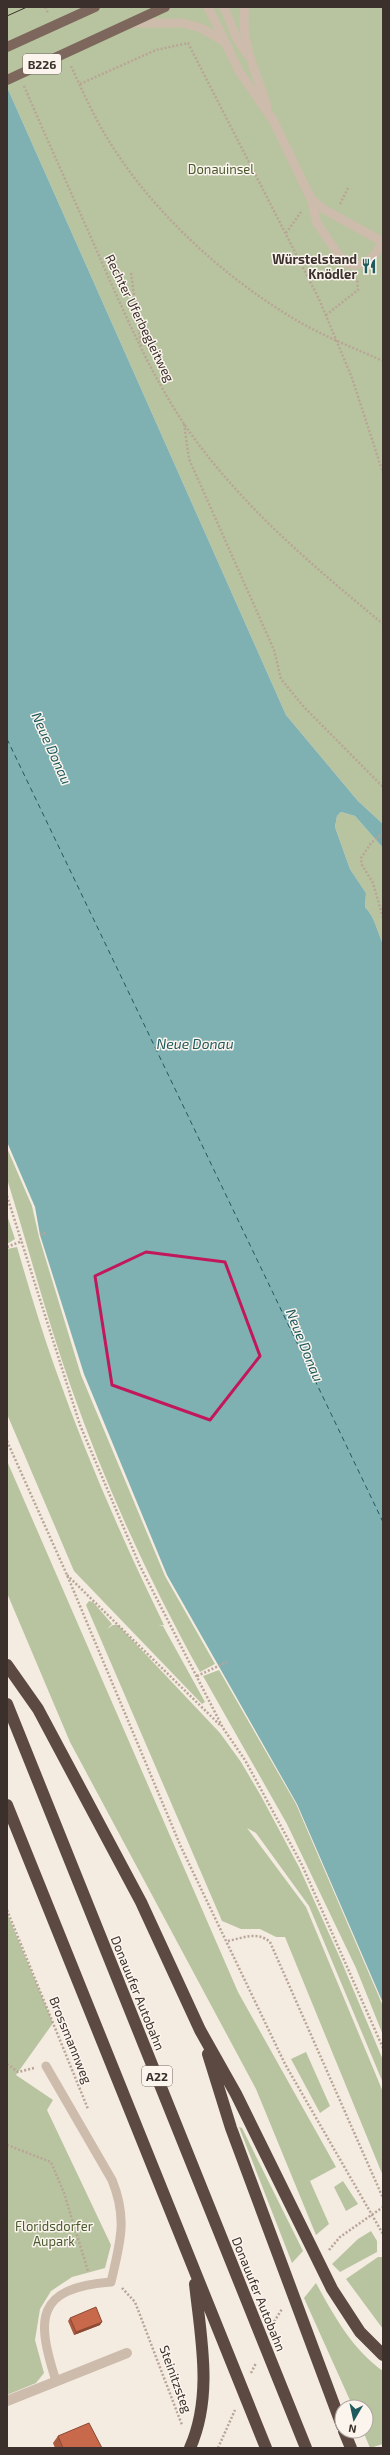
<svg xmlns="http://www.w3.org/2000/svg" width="390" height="2455" font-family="'Exo 2',sans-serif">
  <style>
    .green { fill: #b8c4a0 }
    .water { fill: #7fb0b2 }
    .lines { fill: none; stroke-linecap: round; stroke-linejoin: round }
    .ferry { stroke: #1f5a5e; stroke-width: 1; stroke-dasharray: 5 4; stroke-linecap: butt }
    .path { stroke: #b9a596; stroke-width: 2.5; stroke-dasharray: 2 2; stroke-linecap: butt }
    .service { stroke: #cdbbac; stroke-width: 9 }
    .minor { stroke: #cdbbac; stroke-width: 10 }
    .primary { stroke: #7d675c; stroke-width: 10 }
    .motorway { stroke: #5c4a42; stroke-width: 12 }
    .tram { stroke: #3b302b; stroke-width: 1 }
    .wall { fill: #ac5a40 }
    .shaded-wall { fill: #8c4a34 }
    .building { fill: #c8694b; stroke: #8c4a34 }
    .marked { fill: none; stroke: #c2185b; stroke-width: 3; stroke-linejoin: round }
    .labels { text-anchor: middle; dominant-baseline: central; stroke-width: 3; stroke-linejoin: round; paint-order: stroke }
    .shield { fill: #fbf5ee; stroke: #756b66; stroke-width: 1 }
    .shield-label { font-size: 12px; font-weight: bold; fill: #3b302b }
    .park-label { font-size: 13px; fill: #4a5a2e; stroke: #fbf5ee }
    .poi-label { font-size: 13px; font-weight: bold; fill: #3b302b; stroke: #fbf5ee; text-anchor: end }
    .street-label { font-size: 13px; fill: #3b302b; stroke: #fbf5ee }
    .water-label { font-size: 14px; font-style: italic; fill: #1f5a5e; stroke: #fbf5ee }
  </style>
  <rect width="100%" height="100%" fill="#f4ebe1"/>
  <path class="green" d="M7,7H383V824L358,801L286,715L7,87Z
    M341,812L355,816L383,848V944C377,931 375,917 365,907L366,893L350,869L335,827L337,816Z
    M7,1148L32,1206L39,1237L81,1375L165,1576L215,1664L200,1672C150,1582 106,1487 72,1390C47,1320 29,1249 7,1179Z
    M7,1215L15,1239L7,1244Z
    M17,1247C29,1288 41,1329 55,1368C86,1456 123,1541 164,1625L158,1626H163L205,1702L202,1704L74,1571L7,1414V1249Z
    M7,1461L238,1992L336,2167L310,2181L329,2224L316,2235L256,2089L70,1742L7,1593Z
    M89,1601L93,1602L112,1624L107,1629L113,1625H118L220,1733L241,1762L261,1796L299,1867L340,1958L383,2060V2083L309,1906L256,1833L247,1828L306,1907L383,2092V2176L285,1937H276L260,1929H241L222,1921L86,1605Z
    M219,1670L296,1804L383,2006V2035L356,1968L287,1824L203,1676Z
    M7,1913L53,2023L16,2075L53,2100L47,2110L111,2245L105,2268L72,2277L51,2291L40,2309L35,2340L44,2373L36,2383L7,2395Z
    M306,2052L330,2106L320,2113L291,2059Z
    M239,2127L242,2128L303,2251L292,2263Z
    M343,2181L358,2204L346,2211L334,2187Z
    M371,2231L377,2241V2252L340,2272L332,2264L358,2239Z
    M378,2257H383V2329L346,2279Z
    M316,2283C334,2316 352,2349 383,2371V2444L370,2448L363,2431H366V2407H353L304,2298Z"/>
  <path class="water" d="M7,87L286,715L358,801L383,824V848L355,816L341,812L337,816L335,827L350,869L366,893L365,907C375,917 377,931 383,944V2003L297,1804L167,1575L84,1374L40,1235L35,1207L7,1142Z"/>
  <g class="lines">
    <path class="ferry" d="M7,739L383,1522"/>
    <path class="path" d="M45,7L48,13
      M71,66C81,88 91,110 103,131C147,207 220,275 296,320C323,336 354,348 383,361
      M80,84L156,50L188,43L319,299L352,378L383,473
      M24,86C49,144 75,201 100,258C127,319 153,380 191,434C245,509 313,566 383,624
      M340,204L348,188
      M286,233L301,212
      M131,273L141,346
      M326,315L358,290L357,278
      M184,424L189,459L274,650L281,679L303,706L383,787
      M383,833L371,843L361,858L362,865L373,883L383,918
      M7,1196L80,1425L140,1566L223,1728L245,1760L302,1865L383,2048
      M40,1235L47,1232
      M7,1247L22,1241
      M7,1441L67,1575L181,1847L285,2064L383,2234
      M67,1575L221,1726
      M197,1676L227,1662
      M7,1910L88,2109
      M228,1941C242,1938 258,1931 270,1942L383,2198
      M7,2064L18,2072L34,2068
      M7,2145L51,2162L64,2193L88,2271
      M329,2250L340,2237L383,2207
      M122,2288L135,2302L182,2425
      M272,2325L282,2309
      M251,2373L256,2363
      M218,2448L235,2410"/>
    <path class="service" d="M208,7L225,42
      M224,7L237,39L247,54
      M245,7C240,42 257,74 267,106
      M132,23H183L201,28L225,42L239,71L273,120L311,199L317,223L340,257L350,265L363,264L373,257L383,242
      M311,199L325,210L383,242
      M46,2066L112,2180C128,2219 120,2243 111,2282C35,2288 36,2319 56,2381"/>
    <path class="minor" d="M7,2401L127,2353"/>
    <path class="primary" d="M7,47L95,7
      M7,80L165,7"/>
    <path class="motorway" d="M7,1665L38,1709L141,1902L200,2030L236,2094L332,2289L360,2332L383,2355
      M7,1704L306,2448
      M7,1805L266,2448
      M208,2054L231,2128L342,2426
      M344,2431L351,2448
      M190,2448C213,2396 201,2339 195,2284"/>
    <path class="tram" d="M7,16L27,7"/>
  </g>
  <path class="wall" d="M70,2318L100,2325L74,2335L68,2321Z
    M58,2436L102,2448H55L53,2443Z"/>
  <path class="shaded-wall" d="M102,2322L100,2325L74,2335L76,2332Z"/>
  <path class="building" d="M96,2307L102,2322L76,2332L70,2318Z
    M89,2423L102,2448H63L58,2436Z"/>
  <path class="marked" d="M146,1252L225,1262L260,1356L210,1420L112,1385L95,1276Z"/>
  <defs>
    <symbol id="restaurant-bare" viewBox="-9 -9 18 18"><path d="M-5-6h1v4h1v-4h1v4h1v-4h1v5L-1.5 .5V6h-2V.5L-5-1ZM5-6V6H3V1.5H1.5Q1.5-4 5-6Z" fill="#1f5a5e" stroke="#fbf5ee" stroke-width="2.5" paint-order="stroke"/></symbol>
  </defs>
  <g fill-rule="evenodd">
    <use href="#restaurant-bare" x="358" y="255" width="22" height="22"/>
  </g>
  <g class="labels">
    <g class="shield">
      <rect x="23" y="54" width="38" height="20" rx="3"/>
      <rect x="142" y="2066" width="30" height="20" rx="3"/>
    </g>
    <g class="shield-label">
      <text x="42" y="64">B226</text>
      <text x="157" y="2076">A22</text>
    </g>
    <g class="park-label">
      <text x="221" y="169">Donauinsel</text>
      <text x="54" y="2226">Floridsdorfer<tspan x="54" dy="15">Aupark</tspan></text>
    </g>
    <g class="poi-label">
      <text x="357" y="259">Würstelstand<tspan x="357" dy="15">Knödler</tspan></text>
    </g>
    <g class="street-label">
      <text transform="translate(140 318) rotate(64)">Rechter Uferbegleitweg</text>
      <text transform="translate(138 1993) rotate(68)">Donauufer Autobahn</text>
      <text transform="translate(71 2040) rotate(68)">Brossmannweg</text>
      <text transform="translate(259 2294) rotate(68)">Donauufer Autobahn</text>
      <text transform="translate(176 2379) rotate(70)">Steinitzsteg</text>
    </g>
    <g class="water-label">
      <text transform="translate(52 748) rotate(66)">Neue Donau</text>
      <text x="195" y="1043">Neue Donau</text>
      <text transform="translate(305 1345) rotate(68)">Neue Donau</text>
    </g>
  </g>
  <rect width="390" height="2455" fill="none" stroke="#3b302b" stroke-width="16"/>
  <g transform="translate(354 2419) rotate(189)"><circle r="19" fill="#fbf5ee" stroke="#aea6a0"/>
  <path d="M0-3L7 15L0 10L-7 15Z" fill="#1f5a5e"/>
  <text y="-6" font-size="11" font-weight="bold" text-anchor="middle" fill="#3b302b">N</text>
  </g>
</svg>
